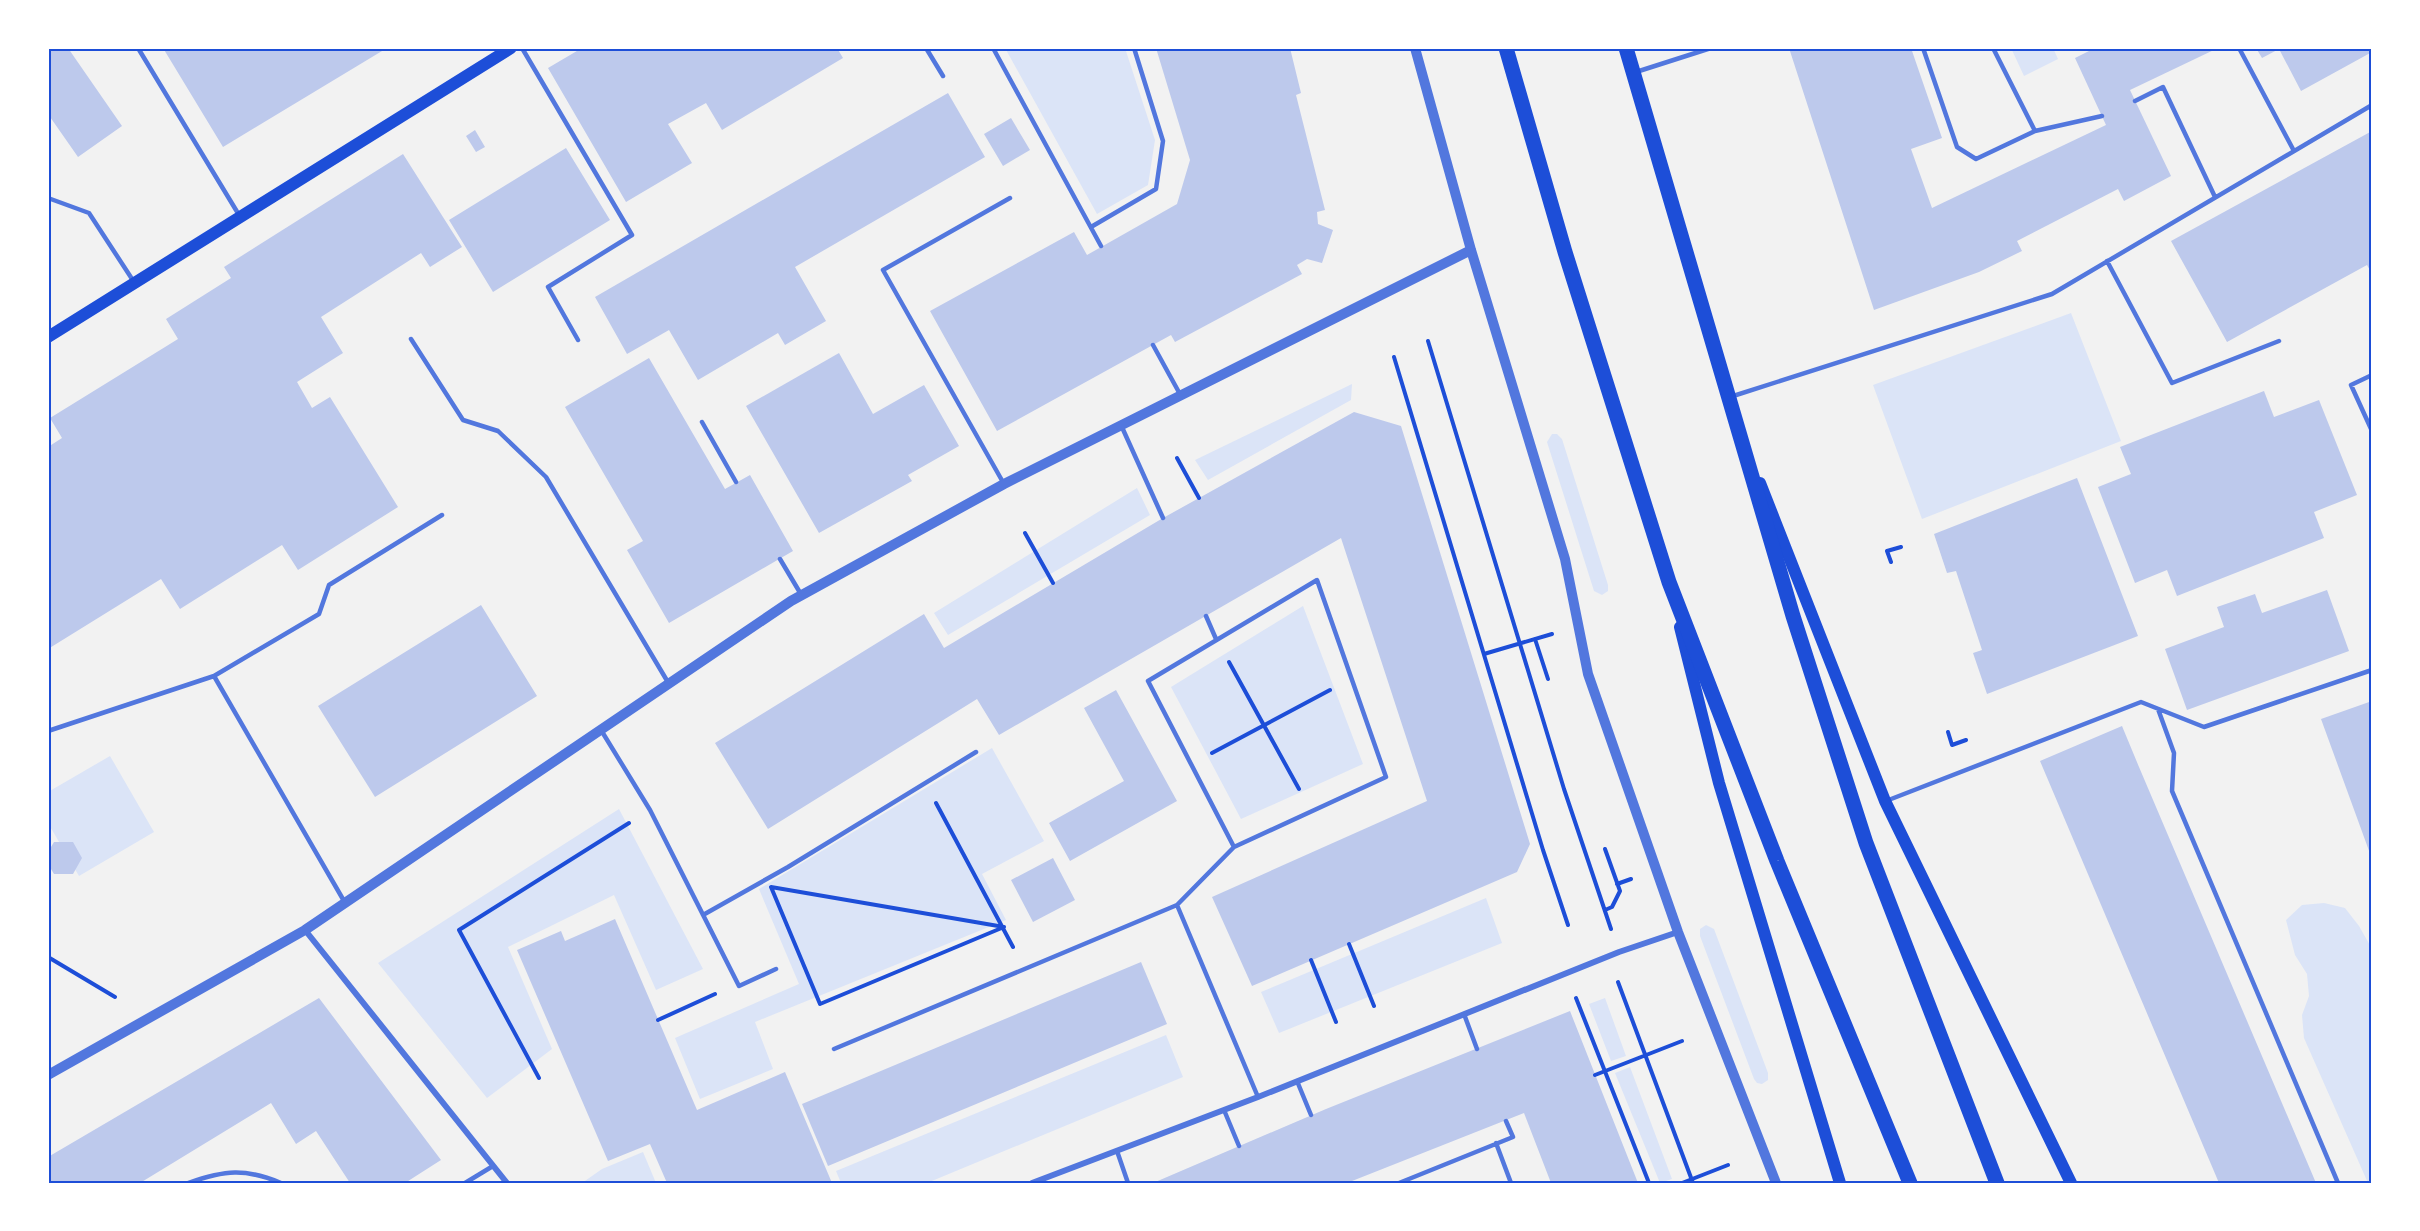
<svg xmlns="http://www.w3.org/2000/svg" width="2420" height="1231" font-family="'Sofia Sans Condensed',sans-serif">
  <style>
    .green { fill: #dbe4f7 }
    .building { fill: #bdc9ec }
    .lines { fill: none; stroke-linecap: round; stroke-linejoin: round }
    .path { stroke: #1d4ed8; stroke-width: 4 }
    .service { stroke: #5277de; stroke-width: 4.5 }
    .minor { stroke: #5277de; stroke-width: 6 }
    .tertiary { stroke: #5277de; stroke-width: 10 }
    .secondary { stroke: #1d4ed8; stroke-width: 12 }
    .primary { stroke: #1d4ed8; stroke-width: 15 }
    .neatline { fill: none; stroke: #1d4ed8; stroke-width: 2 }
  </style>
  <rect width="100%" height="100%" fill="#f2f2f2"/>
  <path class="green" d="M1005,48H1125L1155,140L1148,185L1097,214Z
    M2011,48H2053L2058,59L2024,76Z
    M2071,313L2121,441L1922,519L1873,385Z
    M1352,384L1351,400L1208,480L1195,460Z
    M1552,434H1557L1562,439L1608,585V591L1602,595L1594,591L1547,442Z
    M1137,488L1150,515L948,635L934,613Z
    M1303,606L1363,764L1241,819L1171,687Z
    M992,748L1044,841L982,874L1006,920L755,1022L773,1069L700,1099L675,1038L799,984L759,889Z
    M110,756L154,832L79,876L48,823V792Z
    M619,809L703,969L656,990L614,895L508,947L552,1049L487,1098L378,963Z
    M1486,898L1502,943L1279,1033L1261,992Z
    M2324,903L2345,908L2359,926L2372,949V1183H2368L2304,1038L2302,1015L2309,996L2307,974L2295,955L2286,920L2302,905Z
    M1706,925L1714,929L1768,1073V1080L1762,1084L1757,1083L1754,1079L1700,936V929Z
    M1605,998L1626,1056L1611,1061L1589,1004Z
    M1166,1035L1183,1077L927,1183H841L836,1171Z
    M1630,1067L1672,1179L1660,1183L1615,1073Z
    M643,1152L656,1183H582L602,1169Z"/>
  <path class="building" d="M48,48H68L122,126L78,157L48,114Z
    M163,48H387L223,147Z
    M582,48H837L843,58L722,130L706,103L668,124L692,163L626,202L548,68Z
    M1156,48H1290L1301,93L1296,95L1325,210L1317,212L1318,224L1333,230L1322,263L1307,259L1297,265L1302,274L1175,342L1171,335L997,431L930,311L1074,232L1087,255L1177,204L1190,160Z
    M1789,48H1911L1942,138L1911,149L1932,208L2106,125L2075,58L2095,48H2218L2130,90L2171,176L2124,201L2118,189L2017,241L2022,251L1979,272L1874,310Z
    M2256,48H2372V52L2301,91L2279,49L2262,58Z
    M948,93L985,157L795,267L826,321L785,345L778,333L698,380L669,330L627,354L595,297Z
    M1011,118L1030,150L1003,166L984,134Z
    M475,130L485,147L476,152L466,136Z
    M2372,131V274L2367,265L2227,342L2171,241Z
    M566,148L610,220L493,292L449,220Z
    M403,154L462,247L430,267L421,253L321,317L343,353L297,382L312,408L330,397L398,507L298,570L282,545L180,609L161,579L48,649V447L62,438L50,418L178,339L166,319L231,278L224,267Z
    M839,353L873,414L924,385L959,446L908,475L912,481L819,533L746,406Z
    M649,358L725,489L750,475L793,551L669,623L627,550L643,541L565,407Z
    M2264,391L2274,417L2319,400L2357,495L2314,512L2324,538L2177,596L2167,570L2135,583L2098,487L2131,474L2120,447Z
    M1354,412L1401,426L1530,844L1517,872L1252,986L1212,897L1427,801L1341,538L999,735L977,699L768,829L715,743L924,614L944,648L1163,518Z
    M2077,478L2138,636L1987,694L1973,653L1982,650L1956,571L1947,573L1934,534Z
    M2327,590L2349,651L2187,710L2165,649L2224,627L2217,607L2255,594L2262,613Z
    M481,605L537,696L375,797L318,706Z
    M1116,690L1177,801L1070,861L1049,823L1124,781L1084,708Z
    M2372,701V859L2321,719Z
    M2122,726L2139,767L2316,1183H2219L2040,761Z
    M54,842H73L82,858L73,874H54L48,864V852Z
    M1053,858L1075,900L1033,922L1011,880Z
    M615,919L697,1110L785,1072L832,1183H667L650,1144L608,1161L517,950L561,931L565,941Z
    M1141,962L1167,1024L828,1166L802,1104Z
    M319,998L441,1160L405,1183H350L316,1131L296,1144L271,1103L140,1183H48V1157Z
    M1570,1011L1638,1183H1551L1524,1113L1347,1183H1153L1326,1109Z"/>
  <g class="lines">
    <path class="path" d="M1428,341L1564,789L1611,929
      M1394,357L1543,850L1568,925
      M1177,458L1199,498
      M1025,533L1053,583
      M1891,562L1887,551L1901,547
      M1535,639L1548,679
      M1484,654L1552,634
      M1229,662L1299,789
      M1948,732L1952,745L1966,740
      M1212,753L1330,690
      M936,803L1013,947
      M1617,884L1631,879
      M771,887L975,922L1004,927L820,1004Z
      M1605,910L1612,907L1620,891L1605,849
      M1349,944L1374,1006
      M48,957L115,997
      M1311,960L1336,1022
      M1618,982L1693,1183
      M1576,998L1649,1183
      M658,1020L715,994
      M1595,1075L1682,1041
      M539,1078L459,930L629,823
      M1682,1183L1728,1165"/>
    <path class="service" d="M138,48L239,215
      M522,48L632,235L548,287L578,340
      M926,48L943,76
      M993,48L1101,246
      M1923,48L1957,147L1976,159L2035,131L2102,116
      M1993,48L2035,131
      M2239,48L2294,151
      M1636,72L1711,48
      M2135,101L2163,87L2215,197
      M48,198L89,213L134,282
      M1091,227L1156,189L1163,141L1134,48
      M2107,261L2172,383L2279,341
      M411,339L463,420L498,431L546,477L669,684
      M1153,345L1181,396
      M2372,375L2351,385L2372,431
      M1730,397L2052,294L2372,105
      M702,422L736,482
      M1121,425L1163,518
      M1004,484L883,270L1010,198
      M780,559L802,596
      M1206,616L1216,639
      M214,676L319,614L329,585L442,515
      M2158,709L2174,753L2172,791L2338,1183
      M601,730L650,810L739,986L776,969
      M48,731L214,676L344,901
      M1886,801L2141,702L2204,727L2372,670
      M1177,905L1234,847L1386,777L1317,580L1148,681L1234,847
      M703,915L788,867L976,752
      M1464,1014L1477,1049
      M834,1049L1177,905L1258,1097
      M1297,1081L1311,1115
      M1224,1110L1239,1146
      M1496,1143L1511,1183
      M1117,1151L1128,1183
      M188,1183C225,1170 245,1168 281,1183
      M465,1183L493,1166
      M1399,1183L1513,1137L1506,1121"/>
    <path class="minor" d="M305,930L507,1183
      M1032,1183L1258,1097L1619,952L1678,932"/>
    <path class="tertiary" d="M1415,48L1471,250L1565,559L1588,674L1678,932L1776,1183
      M48,1075L305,930L791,601L1004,484L1471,250"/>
    <path class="secondary" d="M48,337L511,48
      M1760,483L1885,801L2071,1183
      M1680,627L1719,783L1840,1183"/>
    <path class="primary" d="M1506,48L1565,252L1669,582L1777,861L1910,1183
      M1626,48L1793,616L1866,843L1997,1183"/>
  </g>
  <rect width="2420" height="1231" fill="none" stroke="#ffffff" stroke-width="99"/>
  <rect x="50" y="50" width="2320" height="1132" class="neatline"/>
</svg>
